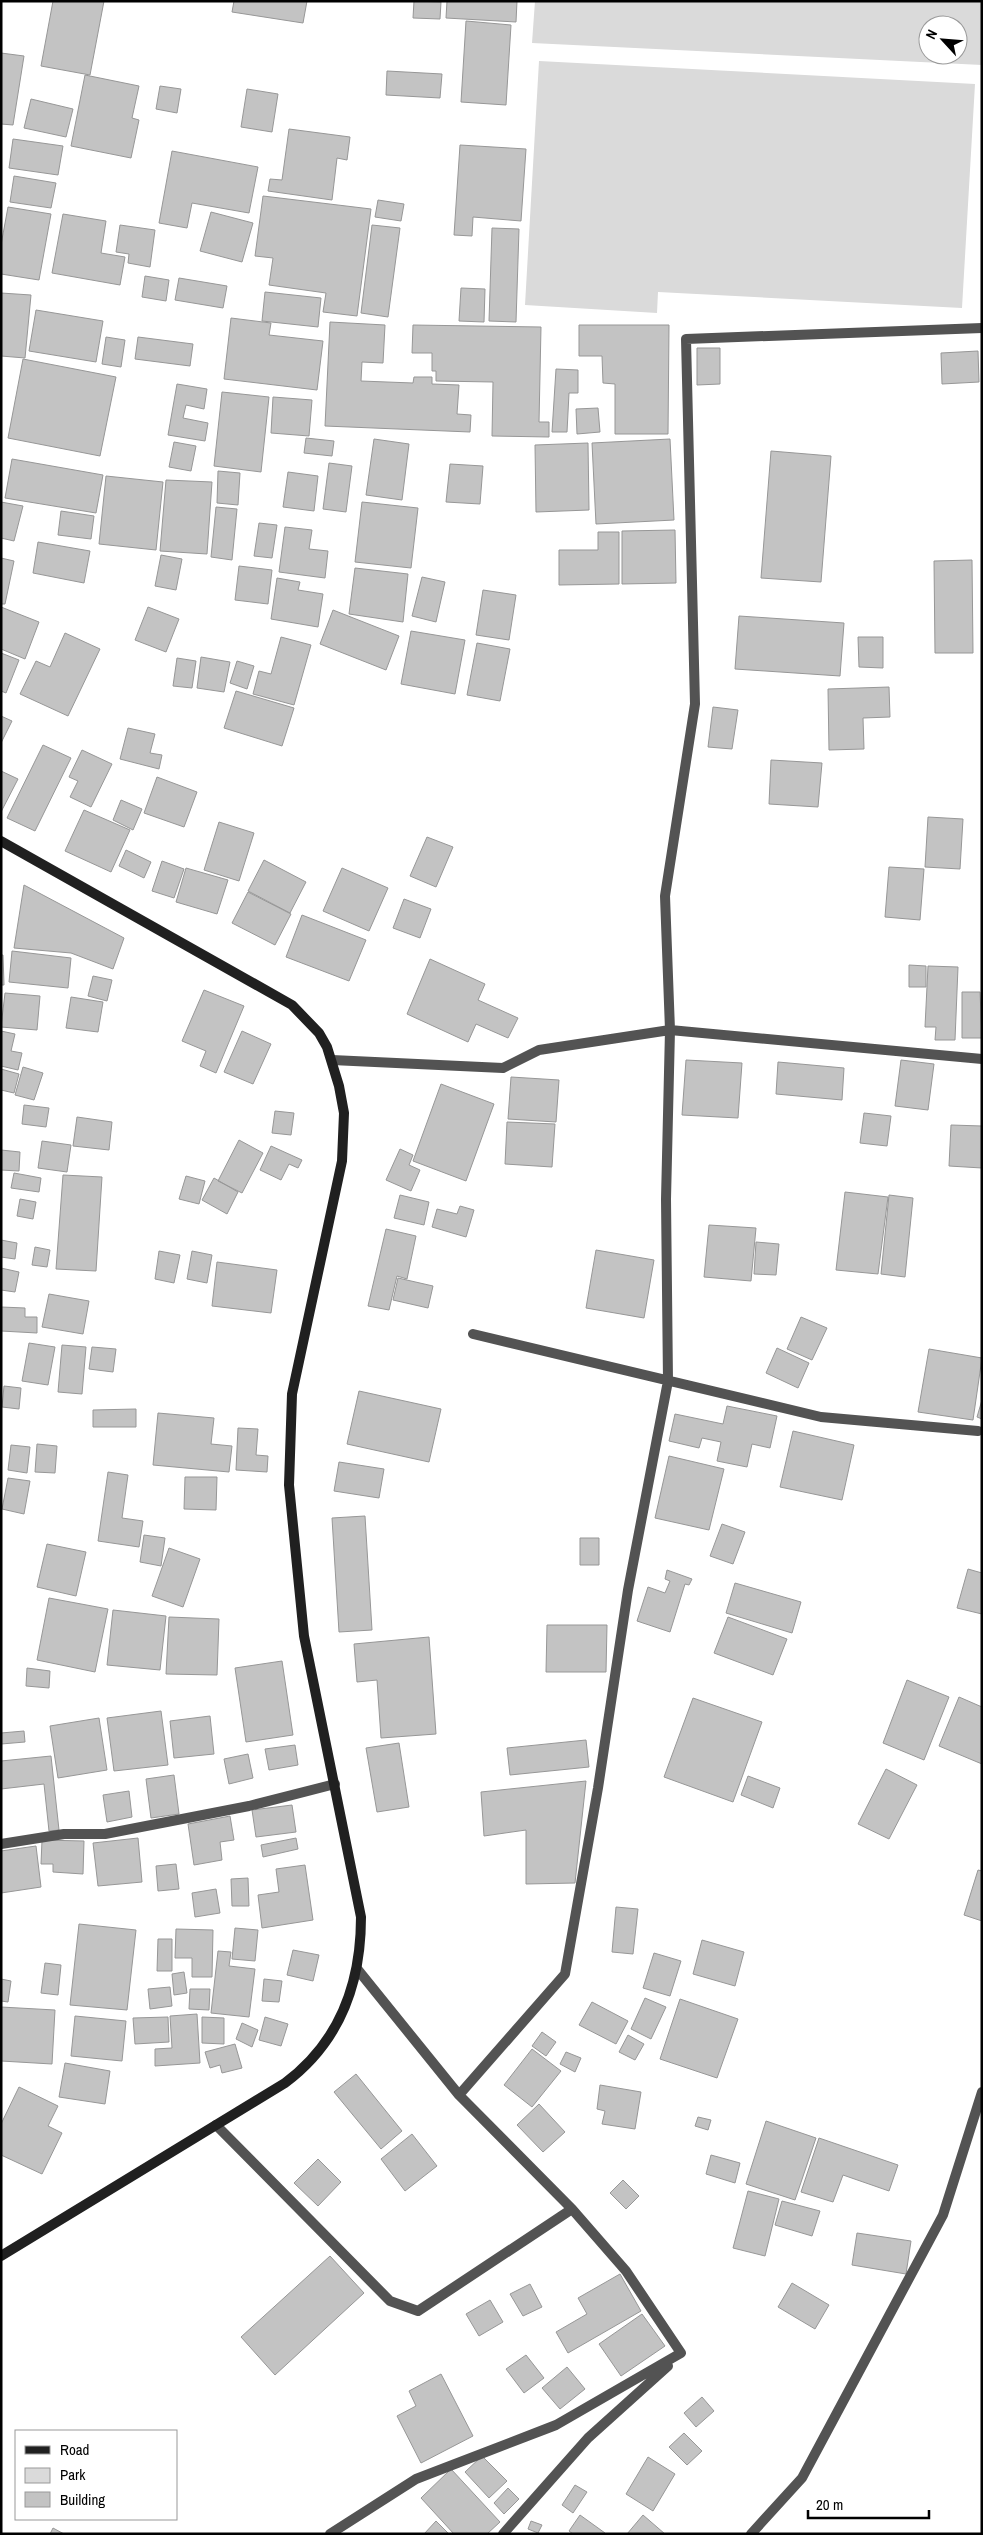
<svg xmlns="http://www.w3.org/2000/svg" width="983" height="2535" font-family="'Archivo Narrow',sans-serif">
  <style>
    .green { fill: #dadada; fill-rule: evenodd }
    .building { fill: #c3c3c3; stroke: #979797 }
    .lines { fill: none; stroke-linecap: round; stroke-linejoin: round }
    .street { stroke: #535353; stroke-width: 10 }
    .secondary { stroke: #202020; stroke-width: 10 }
  </style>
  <rect width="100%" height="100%" fill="#fff"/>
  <path class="green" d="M535,1H982V65L532,43ZM928,25H958V55H928Z
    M539,61L975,84L962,308L658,292L657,313L525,305Z"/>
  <path class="building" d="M53,1H104L90,75L41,66Z
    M234,1H307L303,23L232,12Z
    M414,1L441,2L440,19L413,18Z
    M447,1H517L516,22L446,18Z
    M466,21L511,25L506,105L461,102Z
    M1,53L24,56L13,125L1,124Z
    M387,71L442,74L440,98L386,95Z
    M85,75L139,86L132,118L139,120L131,158L71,146Z
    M160,86L181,89L177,113L156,109Z
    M247,89L278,94L272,132L241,127Z
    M31,99L73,109L66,137L24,128Z
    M289,129L350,137L347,160L337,158L332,200L268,191L270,179L282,180Z
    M13,139L63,146L58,175L9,168Z
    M460,145L526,149L521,221L473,217L472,236L454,235Z
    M172,151L258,167L249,213L192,203L187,228L159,223Z
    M14,176L56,183L51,208L10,202Z
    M263,196L371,209L357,316L323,312L326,293L269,285L273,258L255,256Z
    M378,200L404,204L401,221L375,217Z
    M8,207L51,214L39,280L1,274V245Z
    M211,212L253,223L242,262L200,251Z
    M63,214L106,221L101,253L125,257L120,285L52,273Z
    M120,225L155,230L150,267L128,263L129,254L116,252Z
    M372,225L400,228L388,317L361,313Z
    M492,228L519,229L516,322L489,321Z
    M145,276L169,280L166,301L142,297Z
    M179,278L227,286L223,308L175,300Z
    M461,288L485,289L484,322L459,321Z
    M265,292L321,298L318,327L262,321Z
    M1,293L31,295L25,358L1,356Z
    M36,310L103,321L96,362L29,351Z
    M231,318L271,323L269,335L323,341L317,390L224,379Z
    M330,322L385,325L383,363L362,362L361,381L413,383L414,377H432V384L459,385L457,414L471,415L470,432L325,426Z
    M413,325L541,327L539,422H549V437L492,436L493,382L436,381V371H432V353H412Z
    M579,325H669L668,434H615V384L603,383L602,356H579Z
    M106,337L125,340L121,367L102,364Z
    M138,337L193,344L190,366L135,359Z
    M697,348H720V384L697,385Z
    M978,351L979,382L942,384L941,353Z
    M23,359L116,377L100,456L8,438Z
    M556,369L578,370V393H569L567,432H552Z
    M177,384L207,389L204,409L186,405L183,418L208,423L205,441L168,435Z
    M222,392L269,397L261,472L214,466Z
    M273,397L312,400L309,436L271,433Z
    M598,408L600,432L577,434L576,409Z
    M306,438L334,441L332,456L304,453Z
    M374,439L409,444L402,500L366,495Z
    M670,439L674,520L596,524L592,443Z
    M174,442L196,446L191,471L169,467Z
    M588,443L589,510L536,512L535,445Z
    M771,451L831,456L821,582L761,578Z
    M12,459L103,475L96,513L5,498Z
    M329,463L352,466L346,512L323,509Z
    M450,464L483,466L480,504L446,502Z
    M218,471L240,473L238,505L217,503Z
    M288,472L318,476L314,511L283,507Z
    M106,476L163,482L156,550L99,544Z
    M166,480L212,482L207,554L160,551Z
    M1,502L23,506L14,541L1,538Z
    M362,502L418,508L411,568L355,562Z
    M216,507L237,509L232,560L211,557Z
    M61,511L94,516L91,539L58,535Z
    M259,523L277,525L272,558L254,556Z
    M285,527L312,530L309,549L328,551L325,578L279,572Z
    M675,530L676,583L622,584V531Z
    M598,532H619V584L559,585V550H598Z
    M38,542L90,551L84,583L33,573Z
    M161,555L182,559L176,590L155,586Z
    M1,558L14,561L5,604H1Z
    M972,560L973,653H935L934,561Z
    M239,566L272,570L268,604L235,600Z
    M355,568L408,574L403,622L349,614Z
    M422,577L445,582L436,622L412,616Z
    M277,578L300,582L298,590L323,594L318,627L271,619Z
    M483,590L516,595L509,640L476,635Z
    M1,607L39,622L25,659L1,649Z
    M148,607L179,619L166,652L135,640Z
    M333,610L399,636L386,670L320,644Z
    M739,616L844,623L840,676L735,669Z
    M411,631L465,640L455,694L401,684Z
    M65,633L100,649L68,716L20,694L36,661L50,667Z
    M281,637L311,645L294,705L253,694L259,671L271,674Z
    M858,637H883V668L859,667Z
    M477,643L510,649L500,701L467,695Z
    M1,653L19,660L6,693L1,691Z
    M201,657L230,662L224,692L197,688Z
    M177,658L196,661L192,688L173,686Z
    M237,661L254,666L247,689L230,683Z
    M889,687L890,717L863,718L864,749L829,750L828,689Z
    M236,691L294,708L282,746L224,728Z
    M713,707L738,710L732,749L708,747Z
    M1,716L12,721L1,743Z
    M128,728L155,734L150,753L162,755L159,769L120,759Z
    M43,745L71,758L35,831L7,818Z
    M82,750L112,764L91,807L70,797L78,781L69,777Z
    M771,760L822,763L818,807L769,804Z
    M1,771L18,779L1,812Z
    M157,777L197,792L184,827L144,813Z
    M121,800L142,809L133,830L113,820Z
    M84,810L130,830L111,872L65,851Z
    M928,817L963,819L960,869L925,867Z
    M219,822L254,833L239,881L204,870Z
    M427,837L453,847L436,887L410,876Z
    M126,850L151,862L144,878L119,866Z
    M264,860L306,882L290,913L248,891Z
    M162,861L184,869L174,898L152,891Z
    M889,867L924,869L920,920L885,917Z
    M186,868L228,880L217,914L176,902Z
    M342,868L388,888L369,931L323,911Z
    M24,885L124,938L113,969L71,953L14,948Z
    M248,892L291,914L275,945L232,923Z
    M404,899L431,909L420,938L393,928Z
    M302,915L366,940L349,981L286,957Z
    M12,951L71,958L68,988L9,982Z
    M1,955H3L4,985H1Z
    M430,959L485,984L478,1000L518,1018L508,1038L476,1024L468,1042L407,1014Z
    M909,965L926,966V987H909Z
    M928,966L958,967L955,1040H935L936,1027H925Z
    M93,976L112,980L107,1001L88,996Z
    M204,990L244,1006L216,1073L200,1066L206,1051L182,1041Z
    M962,992H980L982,1038H962Z
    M5,993L40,996L37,1030L1,1027Z
    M71,997L103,1002L98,1032L66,1028Z
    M1,1031L15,1034L11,1051L22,1053L18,1070L1,1066Z
    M242,1031L271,1044L253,1084L224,1072Z
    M686,1060L742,1063L738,1118L682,1115Z
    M901,1060L934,1064L928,1110L895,1106Z
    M778,1062L844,1068L842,1100L776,1094Z
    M23,1067L43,1073L34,1100L15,1095Z
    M1,1069L19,1074L14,1093L1,1090Z
    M511,1077L559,1080L556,1122L508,1119Z
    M441,1084L494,1104L466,1181L413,1161Z
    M24,1105L49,1108L46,1127L22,1124Z
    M275,1111L294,1113L291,1135L272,1133Z
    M864,1113L891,1116L887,1146L860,1143Z
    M77,1117L112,1122L109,1150L73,1146Z
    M507,1122L555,1124L552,1167L505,1164Z
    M951,1125L982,1126V1168L949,1166Z
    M239,1140L263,1153L242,1193L218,1181Z
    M42,1141L71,1145L67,1172L38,1168Z
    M271,1146L302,1160L298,1168L289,1164L281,1180L260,1170Z
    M400,1149L413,1155L409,1165L420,1170L411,1191L386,1180Z
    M1,1150L20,1152L19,1171L1,1170Z
    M14,1173L41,1178L39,1192L11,1188Z
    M63,1175L102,1177L96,1271L56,1269Z
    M186,1176L205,1181L199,1204L179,1199Z
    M214,1178L238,1192L227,1214L202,1200Z
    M845,1192L888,1197L878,1274L836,1270Z
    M400,1195L429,1202L424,1225L394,1218Z
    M889,1195L913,1198L905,1277L881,1274Z
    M20,1199L36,1202L33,1219L17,1216Z
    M460,1206L474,1210L466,1237L432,1227L437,1209L457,1214Z
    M709,1225L756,1228L751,1281L704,1277Z
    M386,1229L416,1236L407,1279L397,1276L389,1310L368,1306Z
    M1,1240L17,1243L15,1259L1,1257Z
    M756,1242L779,1244L776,1275L754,1274Z
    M35,1247L50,1250L47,1267L32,1265Z
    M596,1250L654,1260L644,1318L586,1308Z
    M159,1251L180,1255L174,1283L155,1279Z
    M192,1251L212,1255L207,1283L187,1279Z
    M217,1262L277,1270L271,1313L212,1306Z
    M1,1268L19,1272L15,1292L1,1290Z
    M398,1278L433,1286L428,1308L393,1300Z
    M49,1294L89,1301L83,1334L42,1327Z
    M1,1307L25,1308V1317H37V1333L1,1331Z
    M801,1317L827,1328L812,1360L787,1349Z
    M29,1343L55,1347L48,1385L22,1381Z
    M62,1345L86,1347L82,1394L58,1392Z
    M92,1347L116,1349L113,1372L89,1369Z
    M777,1348L809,1363L798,1388L766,1373Z
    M929,1349L982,1358L973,1420L918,1412Z
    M4,1386L21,1388L19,1409L2,1407Z
    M359,1391L441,1409L429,1462L347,1444Z
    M982,1400V1419L977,1417Z
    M727,1406L777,1416L770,1448L752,1444L747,1467L717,1461L721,1442L702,1438L699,1448L669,1441L675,1414L723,1424Z
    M136,1409V1427H93V1410Z
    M158,1413L214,1418L211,1444L232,1446L229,1472L153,1465Z
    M238,1428L258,1429L256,1455L268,1456L267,1472L236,1470Z
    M793,1431L854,1445L842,1500L780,1487Z
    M37,1444L57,1446L55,1473L35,1472Z
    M11,1445L30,1447L27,1473L8,1470Z
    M669,1456L724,1469L709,1530L655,1518Z
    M339,1462L384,1469L379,1498L334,1491Z
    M108,1472L128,1475L122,1518L143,1521L139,1547L98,1541Z
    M185,1477H217L216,1510L184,1509Z
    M8,1478L30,1481L24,1514L2,1509Z
    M365,1516L372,1630L339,1632L332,1518Z
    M722,1524L745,1532L733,1564L710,1556Z
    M144,1535L165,1538L161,1566L140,1562Z
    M580,1538H599V1565H580Z
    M47,1544L86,1552L76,1596L37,1587Z
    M169,1548L200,1559L183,1607L152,1596Z
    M968,1569L982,1573V1614L957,1608Z
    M667,1570L692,1579L689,1585L685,1584L670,1632L637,1621L648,1587L665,1593L670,1581L665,1579Z
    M735,1583L801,1602L792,1633L726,1613Z
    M49,1598L108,1609L95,1672L37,1660Z
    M113,1610L166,1616L160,1670L107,1665Z
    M169,1617L219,1619L217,1675L166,1674Z
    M728,1617L787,1639L773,1675L714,1653Z
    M547,1625H607L606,1672H546Z
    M429,1637L436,1734L381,1738L377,1680L357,1682L354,1644Z
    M282,1661L293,1735L246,1742L235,1668Z
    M27,1668L50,1671L49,1688L26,1686Z
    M907,1680L949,1697L924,1760L883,1743Z
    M959,1697L982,1707V1764L939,1746Z
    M693,1698L762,1722L733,1802L664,1777Z
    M161,1711L168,1765L114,1771L107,1718Z
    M210,1716L214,1754L174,1758L170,1721Z
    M99,1718L107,1770L58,1778L50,1726Z
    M24,1731L25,1742L1,1744V1733Z
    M586,1740L589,1767L510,1775L507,1748Z
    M399,1743L409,1807L377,1812L366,1748Z
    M295,1745L298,1765L269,1770L265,1749Z
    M248,1754L253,1778L229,1784L224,1759Z
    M51,1756L59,1830L49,1831L44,1784L1,1789V1761Z
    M886,1769L917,1785L889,1839L858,1824Z
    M174,1775L179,1814L151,1818L146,1779Z
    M748,1776L780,1788L773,1808L741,1795Z
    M586,1781L575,1883L526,1884V1830L484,1836L481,1792Z
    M129,1791L132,1817L107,1822L103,1795Z
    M292,1805L296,1832L256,1837L252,1810Z
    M230,1816L234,1840L220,1842L222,1860L194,1865L188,1824Z
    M138,1838L142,1882L98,1886L93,1843Z
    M296,1838L298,1849L263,1857L261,1845Z
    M42,1840L84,1841L83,1874L53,1872V1864H41Z
    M36,1846L41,1887L1,1893V1851Z
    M176,1864L179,1889L158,1891L156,1866Z
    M305,1865L313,1920L262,1928L258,1895L279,1892L276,1869Z
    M978,1870L982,1871V1921L964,1915Z
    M248,1878L249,1906H232L231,1879Z
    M216,1889L220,1913L195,1917L192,1893Z
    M616,1907L638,1909L633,1954L612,1952Z
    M79,1924L136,1930L127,2010L70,2005Z
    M235,1928L258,1930L255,1961L232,1959Z
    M176,1929L213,1930L212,1977H192V1958H175Z
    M158,1939H172V1971H157Z
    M702,1940L744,1952L735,1986L693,1974Z
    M293,1950L319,1955L313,1981L287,1975Z
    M218,1951L231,1952L229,1966L255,1969L249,2017L211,2013Z
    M654,1953L681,1961L670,1996L643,1988Z
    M45,1963L61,1965L58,1995L41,1993Z
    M184,1972L187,1993L174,1995L172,1974Z
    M1,1979L11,1981L8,2002L1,2001Z
    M264,1979L282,1981L279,2002L262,2001Z
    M170,1987L172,2006L150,2009L148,1989Z
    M190,1989H210L209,2010L189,2009Z
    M645,1998L666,2007L651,2039L631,2029Z
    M680,1999L738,2019L717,2078L660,2059Z
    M592,2002L628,2021L616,2044L579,2025Z
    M1,2007L55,2010L52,2064L1,2061Z
    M197,2014L200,2063L155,2066V2049L172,2048L170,2016Z
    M75,2016L126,2021L122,2061L71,2056Z
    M168,2017L169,2042L135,2044L133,2018Z
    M202,2017L224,2018V2044L202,2043Z
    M265,2017L288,2024L281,2046L259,2040Z
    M242,2023L258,2030L252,2047L236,2039Z
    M542,2032L556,2042L546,2056L532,2046Z
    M628,2035L644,2044L635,2060L619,2052Z
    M235,2044L242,2068L222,2073L220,2065L210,2068L205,2052Z
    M532,2049L561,2071L532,2107L504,2085Z
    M566,2052L581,2058L575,2072L560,2064Z
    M65,2063L110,2071L105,2104L59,2097Z
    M356,2074L402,2131L381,2149L334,2092Z
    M600,2085L641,2092L635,2129L602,2124L605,2111L597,2109Z
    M19,2087L58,2106L48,2126L62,2133L42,2174L1,2155V2124Z
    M539,2104L565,2132L543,2152L517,2125Z
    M698,2117L711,2120L708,2130L695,2126Z
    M766,2121L816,2138L795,2200L746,2184Z
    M412,2134L437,2166L405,2191L381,2159Z
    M819,2138L898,2165L889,2191L843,2175L833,2202L801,2192Z
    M711,2155L740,2163L735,2183L706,2174Z
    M318,2159L341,2182L318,2206L294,2183Z
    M623,2180L639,2196L626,2209L610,2193Z
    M748,2191L779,2199L765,2256L733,2248Z
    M782,2201L820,2211L812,2236L775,2225Z
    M857,2233L911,2241L906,2274L852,2265Z
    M330,2256L364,2293L275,2375L241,2337Z
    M620,2274L641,2311L568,2353L556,2332L587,2314L578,2298Z
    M792,2283L829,2305L815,2329L778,2307Z
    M530,2284L542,2307L523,2316L510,2294Z
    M490,2300L503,2322L479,2336L466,2314Z
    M642,2314L665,2346L621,2376L599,2344Z
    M526,2355L544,2378L524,2393L506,2369Z
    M567,2367L585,2389L560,2409L542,2388Z
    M441,2374L473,2436L421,2463L397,2416L416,2406L409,2391Z
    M702,2397L714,2411L696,2427L684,2413Z
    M684,2433L702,2451L687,2465L669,2447Z
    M482,2456L507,2481L489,2498L465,2472Z
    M648,2457L675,2474L653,2511L626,2494Z
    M451,2469L500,2522L487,2534H454L421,2498Z
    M575,2485L587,2492L573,2513L562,2505Z
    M508,2488L519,2499L504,2514L494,2503Z
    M580,2515L605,2533L604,2534H573L569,2531Z
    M643,2515L665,2534H627Z
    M436,2521L449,2534H424Z
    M531,2521L542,2525L538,2533L528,2529Z
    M53,2528L64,2534H50Z"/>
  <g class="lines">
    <path class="street" d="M332,1060L503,1068L539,1050L670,1030L665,896L695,704L686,339L982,328
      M473,1334L821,1417L978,1431
      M1,1844L64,1834H105L249,1806L335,1784
      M459,2095L565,1974L598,1788L628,1590L668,1381L666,1199L670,1030L982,1059
      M216,2125L390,2301L418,2311L572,2209
      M330,2534L416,2479L556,2425L681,2353L626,2271L572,2209L459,2095L358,1970
      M503,2534L588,2438L668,2366
      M751,2534L802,2478L943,2215L982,2092"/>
    <path class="secondary" d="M1,841L292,1005L319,1033L327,1047L339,1086L344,1113L342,1161L292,1394L289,1485L304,1636L361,1917C361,1984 340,2042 285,2083L1,2256"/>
  </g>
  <rect width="983" height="2535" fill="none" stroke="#000000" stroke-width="5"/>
  <rect x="15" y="2430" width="162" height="90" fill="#ffffff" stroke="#999999"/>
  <rect x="25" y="2446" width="25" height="8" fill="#202020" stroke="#999999"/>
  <text x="60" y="2455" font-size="15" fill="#000000">Road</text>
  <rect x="25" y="2468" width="25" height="15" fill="#dadada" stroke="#999999"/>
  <text x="60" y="2480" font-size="15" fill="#000000">Park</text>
  <rect x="25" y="2492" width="25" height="15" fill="#c3c3c3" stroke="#999999"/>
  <text x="60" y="2505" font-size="15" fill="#000000">Building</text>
  <g transform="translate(943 40) rotate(296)"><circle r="24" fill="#ffffff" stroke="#999999"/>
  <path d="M0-4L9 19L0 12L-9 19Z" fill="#000000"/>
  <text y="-8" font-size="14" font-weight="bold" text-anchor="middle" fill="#000000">N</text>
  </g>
  <path d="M808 2510v8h121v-8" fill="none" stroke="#000000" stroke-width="2.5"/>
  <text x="816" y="2510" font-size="15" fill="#000000" stroke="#ffffff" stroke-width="4" paint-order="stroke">20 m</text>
</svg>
